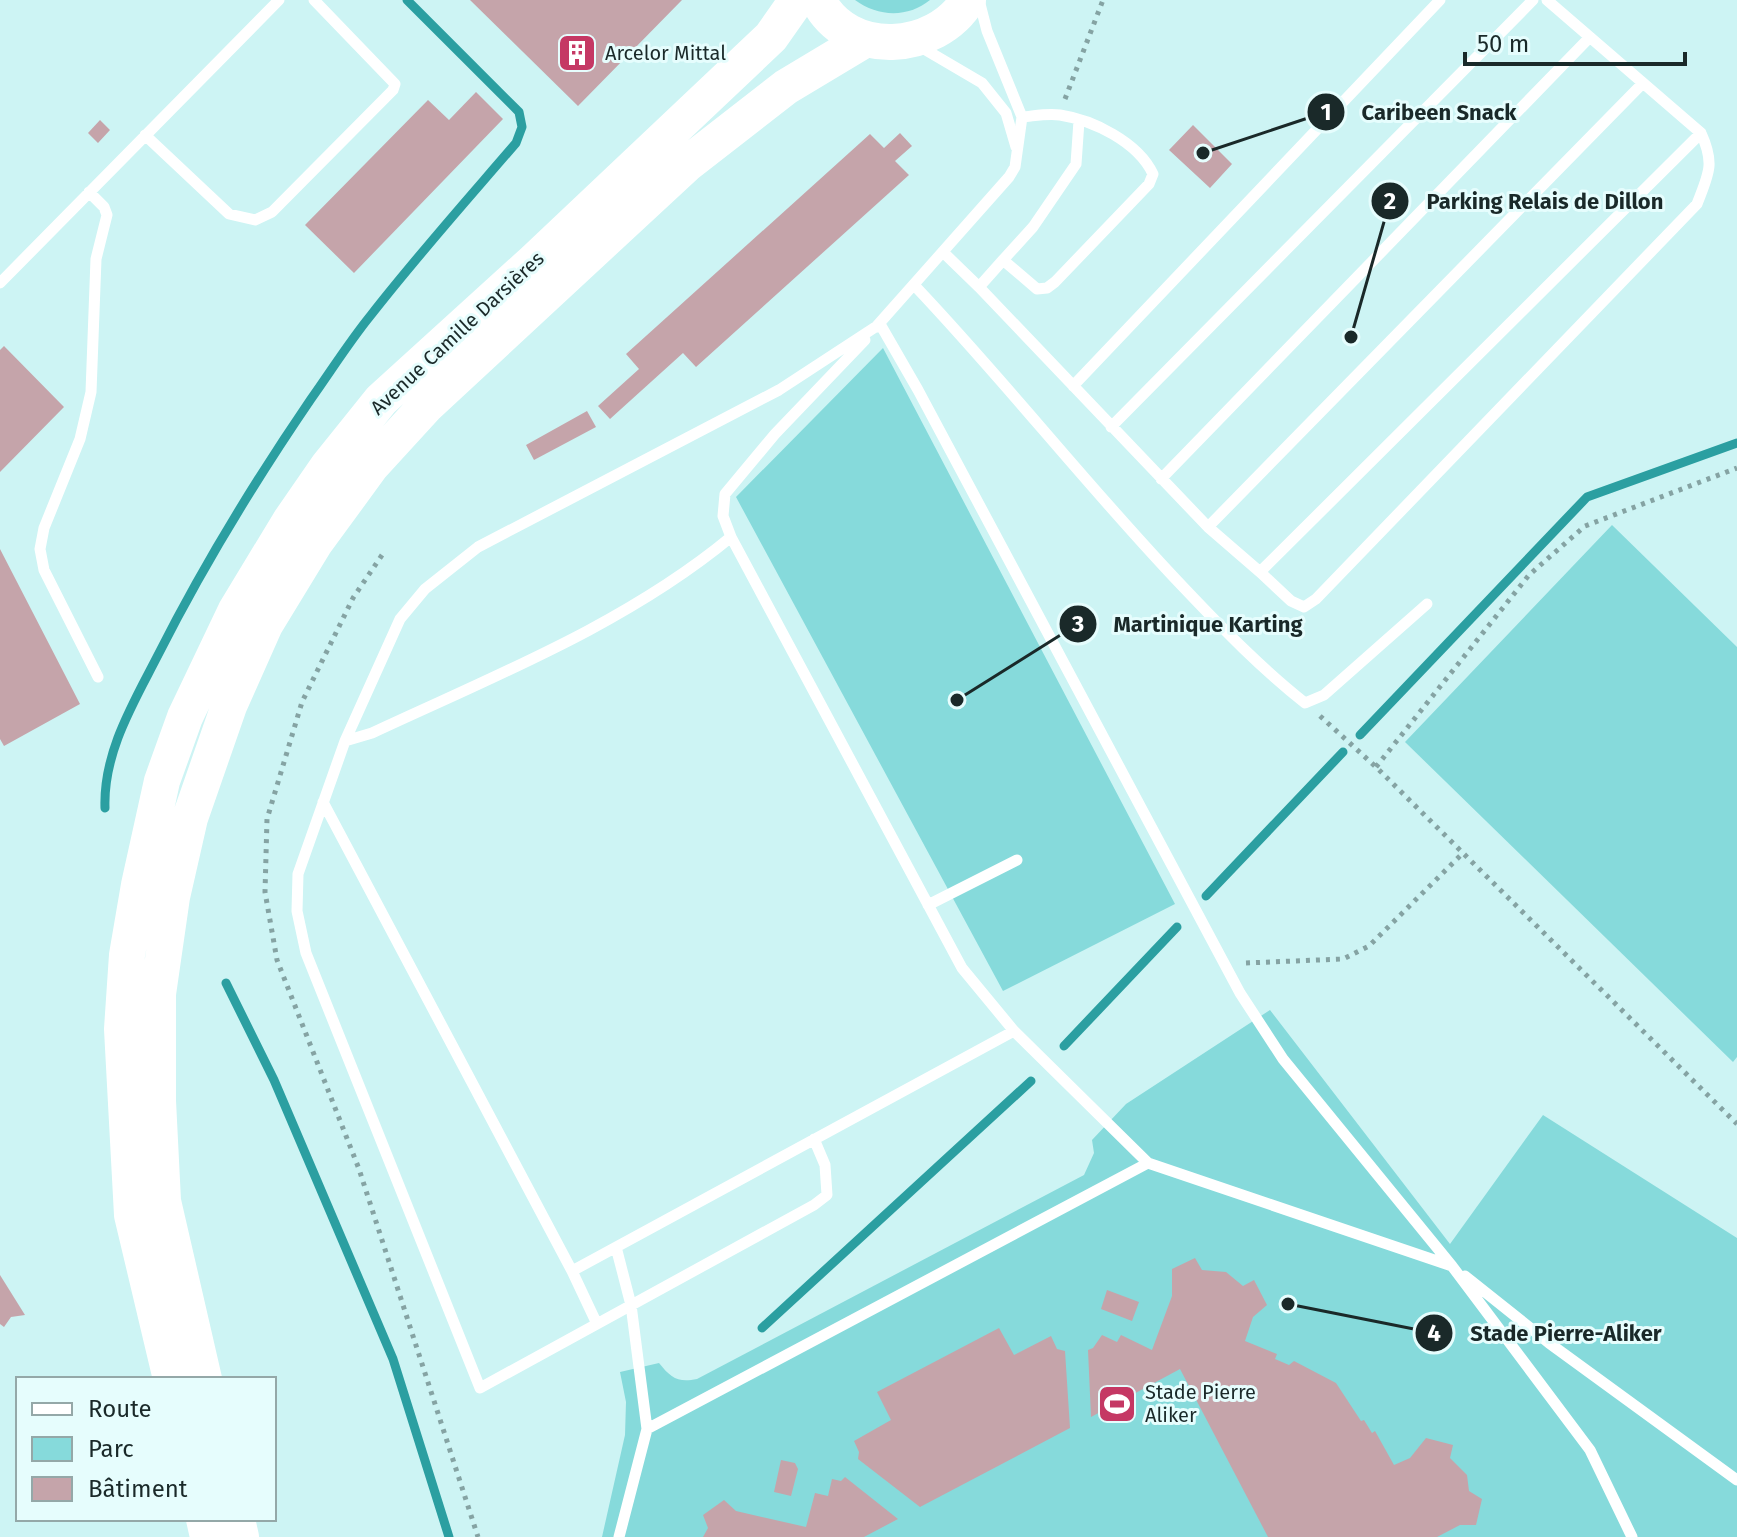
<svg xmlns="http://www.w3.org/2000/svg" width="1737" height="1537" font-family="'Fira Sans',sans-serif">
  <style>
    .green { fill: #86dadb }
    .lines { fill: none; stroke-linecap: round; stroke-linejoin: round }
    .stream { stroke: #2b9fa1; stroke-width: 9 }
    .building { fill: #c5a4aa }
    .path { stroke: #85a3a3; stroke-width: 5; stroke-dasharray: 4 6; stroke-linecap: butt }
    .lane { stroke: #fff; stroke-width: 11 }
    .primary { stroke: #fff; stroke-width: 36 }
    .labels { text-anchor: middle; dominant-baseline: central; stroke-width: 6; stroke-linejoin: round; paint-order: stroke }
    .poi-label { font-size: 20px; fill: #1a2929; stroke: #e6fdfd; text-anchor: start }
    .street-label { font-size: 20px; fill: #1a2929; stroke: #e6fdfd }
    .leader { fill: none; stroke: #1a2929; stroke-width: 3 }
    .callout-dot { fill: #1a2929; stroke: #e6fdfd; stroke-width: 3 }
    .mark-label { font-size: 24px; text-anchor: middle; font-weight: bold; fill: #fff }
    .callout-label { font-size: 22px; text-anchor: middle; font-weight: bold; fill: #1a2929; stroke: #e6fdfd; stroke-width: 6; stroke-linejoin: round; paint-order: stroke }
  </style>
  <rect width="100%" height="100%" fill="#cdf4f4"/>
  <path class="green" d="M855,0H930C908,18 878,17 855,0Z
    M883,348L1175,904L1003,991L736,497Z
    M1612,525L1737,647V1057L1733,1062L1405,742Z
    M1270,1010L1450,1244L1543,1115L1737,1238V1537H602L625,1435L626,1402L620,1372L659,1363C671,1378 678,1383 697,1379L1084,1175L1094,1153L1092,1140L1126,1104Z"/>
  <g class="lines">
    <path class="stream" d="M1360,735L1587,497L1737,443
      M105,808C103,752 134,702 158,655C203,566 255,481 311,399C331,371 349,342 371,315C417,256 467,200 516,143L522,127L519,112L407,0
      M1206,896L1343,752
      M226,983L274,1080L393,1359L449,1537
      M1064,1046L1177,927
      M762,1328L1031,1081"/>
  </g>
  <path class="building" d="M470,0H682L578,106Z
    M476,92L503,119L354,273L305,225L428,100L449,120Z
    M100,120L110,130L98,143L88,133Z
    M1193,125L1232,164L1210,188L1169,150Z
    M900,133L912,146L895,161L909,175L696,367L683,353L610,419L598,406L639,369L626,354L870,134L884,148Z
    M4,346L64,407L0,472V350Z
    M587,411L596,427L534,460L526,445Z
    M0,549L80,704L4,746L0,739Z
    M1195,1258L1202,1270L1226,1272L1243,1286L1254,1280L1267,1305L1253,1317L1245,1341L1277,1354L1275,1359L1289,1365L1294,1361L1336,1383L1361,1421L1364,1420L1372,1433L1375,1431L1394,1465L1410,1458L1426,1438L1453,1445L1450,1458L1467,1475L1469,1491L1482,1499L1476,1525H1460L1437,1537H1268L1180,1369L1091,1417L1088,1350L1093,1348L1102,1335L1117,1342L1121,1335L1152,1350L1172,1296V1269Z
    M0,1275L25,1315L11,1317L4,1327L0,1324Z
    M1107,1290L1139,1302L1132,1321L1101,1309Z
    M999,1328L1014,1355L1051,1336L1057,1349L1065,1351L1070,1428L920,1507L858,1459L859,1452L854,1441L891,1420L877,1392Z
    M781,1460L795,1463L798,1469L791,1496L774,1492Z
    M845,1477L898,1519L864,1537H703L708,1528L703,1515L724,1500L736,1511L806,1527L815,1493L828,1496L832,1479L841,1481Z"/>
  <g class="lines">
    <path class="path" d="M1065,99L1103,0
      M382,555L353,598L302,702L267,819L265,892L277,960L359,1169L478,1537
      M1320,716L1376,767L1737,1124
      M1376,767L1529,575L1585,526L1737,468
      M1246,963L1343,959L1369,946L1463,853"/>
    <path class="lane" d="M919,46L982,83L1006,113L1016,147
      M1022,117C1034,116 1048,113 1060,115C1093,120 1138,142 1153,174L1149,184L1055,282L1047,288L1037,289L1003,260L1033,227L1076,164L1079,121
      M145,135L229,214L255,220L272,212L393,90L395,84L314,0
      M89,192L104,207L107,215L96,259L91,392L80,439L44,528L40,549L44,570L98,677
      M944,253L979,287L1003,260
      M0,283L279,0
      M915,286C1008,384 1092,492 1186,590C1224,630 1262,669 1305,703L1324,695L1427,604
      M979,287L1208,527L1260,572L1701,133
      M876,327L1009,177L1015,167L1022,117L987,31L979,0
      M1073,386L1440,0
      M1111,427L1533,0
      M1161,479L1590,37
      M1208,527L1643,83
      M731,537L723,516L725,494L775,434L865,340
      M1260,572L1291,601L1304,607L1316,599L1697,204C1709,173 1715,164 1701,133L1547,0
      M345,741L372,733C494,676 626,624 731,537L962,968L1014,1031L1148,1163
      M323,802L572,1271L1014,1031
      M928,905L1017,860
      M814,1139L825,1165L827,1195L814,1205L480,1388L306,953L297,911L298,874L345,741L400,619L425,589L478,547L779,390L880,324L918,390L1240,993L1283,1059L1452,1266L1590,1450L1632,1537
      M616,1247L631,1305L647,1429
      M572,1271L597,1324
      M1465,1276L1549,1343L1737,1480
      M619,1537L647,1429L1148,1163L1452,1266"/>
    <path class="primary" d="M818,0C848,59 936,53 968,0
      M171,1379L132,1215L122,1029L127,955L139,885L162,781L185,717L236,610L290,521L328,466L381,400L533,262L771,37L797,0
      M204,1379L163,1201L158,1101V994L172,897L190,818L229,706L265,625L315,543L372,465L426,406L687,164L786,87L866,39
      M204,1519L208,1537
      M237,1519L241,1537"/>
  </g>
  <defs>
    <symbol id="building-square" viewBox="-11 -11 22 22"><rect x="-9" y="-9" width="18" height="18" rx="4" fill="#c53864" stroke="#e6fdfd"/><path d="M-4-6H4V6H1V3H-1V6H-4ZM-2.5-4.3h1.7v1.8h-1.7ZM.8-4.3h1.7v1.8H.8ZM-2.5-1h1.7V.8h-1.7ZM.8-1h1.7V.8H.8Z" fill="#fff"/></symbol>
    <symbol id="stadium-square" viewBox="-11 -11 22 22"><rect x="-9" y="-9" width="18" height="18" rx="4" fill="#c53864" stroke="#e6fdfd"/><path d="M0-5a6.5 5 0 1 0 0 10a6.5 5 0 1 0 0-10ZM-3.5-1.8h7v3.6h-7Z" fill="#fff"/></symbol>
  </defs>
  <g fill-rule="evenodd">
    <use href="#building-square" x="555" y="31" width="44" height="44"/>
    <use href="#stadium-square" x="1095" y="1382" width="44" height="44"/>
  </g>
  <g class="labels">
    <g class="poi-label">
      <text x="605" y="53">Arcelor Mittal</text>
      <text x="1145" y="1392">Stade Pierre<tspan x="1145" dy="23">Aliker</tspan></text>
    </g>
    <g class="street-label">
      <text transform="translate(457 333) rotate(-43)">Avenue Camille Darsières</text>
    </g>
  </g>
  <path class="leader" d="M1203 153L1326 112M1351 337L1390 201M957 700L1078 624M1288 1304L1434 1333"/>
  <g class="callout-dot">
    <circle cx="1203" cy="153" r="8"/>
    <circle cx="1351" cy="337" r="8"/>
    <circle cx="957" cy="700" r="8"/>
    <circle cx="1288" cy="1304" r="8"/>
    <circle cx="1326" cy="112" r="20"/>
    <circle cx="1390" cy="201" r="20"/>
    <circle cx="1078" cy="624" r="20"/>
    <circle cx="1434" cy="1333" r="20"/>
  </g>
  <g class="mark-label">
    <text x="1326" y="120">1</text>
    <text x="1390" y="209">2</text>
    <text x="1078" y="632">3</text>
    <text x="1434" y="1341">4</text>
  </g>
  <g class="callout-label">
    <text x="1439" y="120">Caribeen Snack</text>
    <text x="1545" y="209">Parking Relais de Dillon</text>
    <text x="1208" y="632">Martinique Karting</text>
    <text x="1566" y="1341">Stade Pierre-Aliker</text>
  </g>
  <rect x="16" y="1377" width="260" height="144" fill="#e6fdfd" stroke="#94a8a8" stroke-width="2"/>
  <rect x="32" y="1403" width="40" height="12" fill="#ffffff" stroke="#94a8a8" stroke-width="2"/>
  <text x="88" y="1417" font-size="24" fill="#1a2929">Route</text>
  <rect x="32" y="1437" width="40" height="24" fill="#86dadb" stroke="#94a8a8" stroke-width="2"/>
  <text x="88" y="1457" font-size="24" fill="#1a2929">Parc</text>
  <rect x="32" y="1477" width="40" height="24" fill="#c5a4aa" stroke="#94a8a8" stroke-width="2"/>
  <text x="88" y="1497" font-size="24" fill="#1a2929">Bâtiment</text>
  <path d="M1465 52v12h220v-12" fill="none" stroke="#1a2929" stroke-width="4"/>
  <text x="1477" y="52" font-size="24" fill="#1a2929" stroke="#e6fdfd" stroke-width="6" paint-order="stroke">50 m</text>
</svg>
